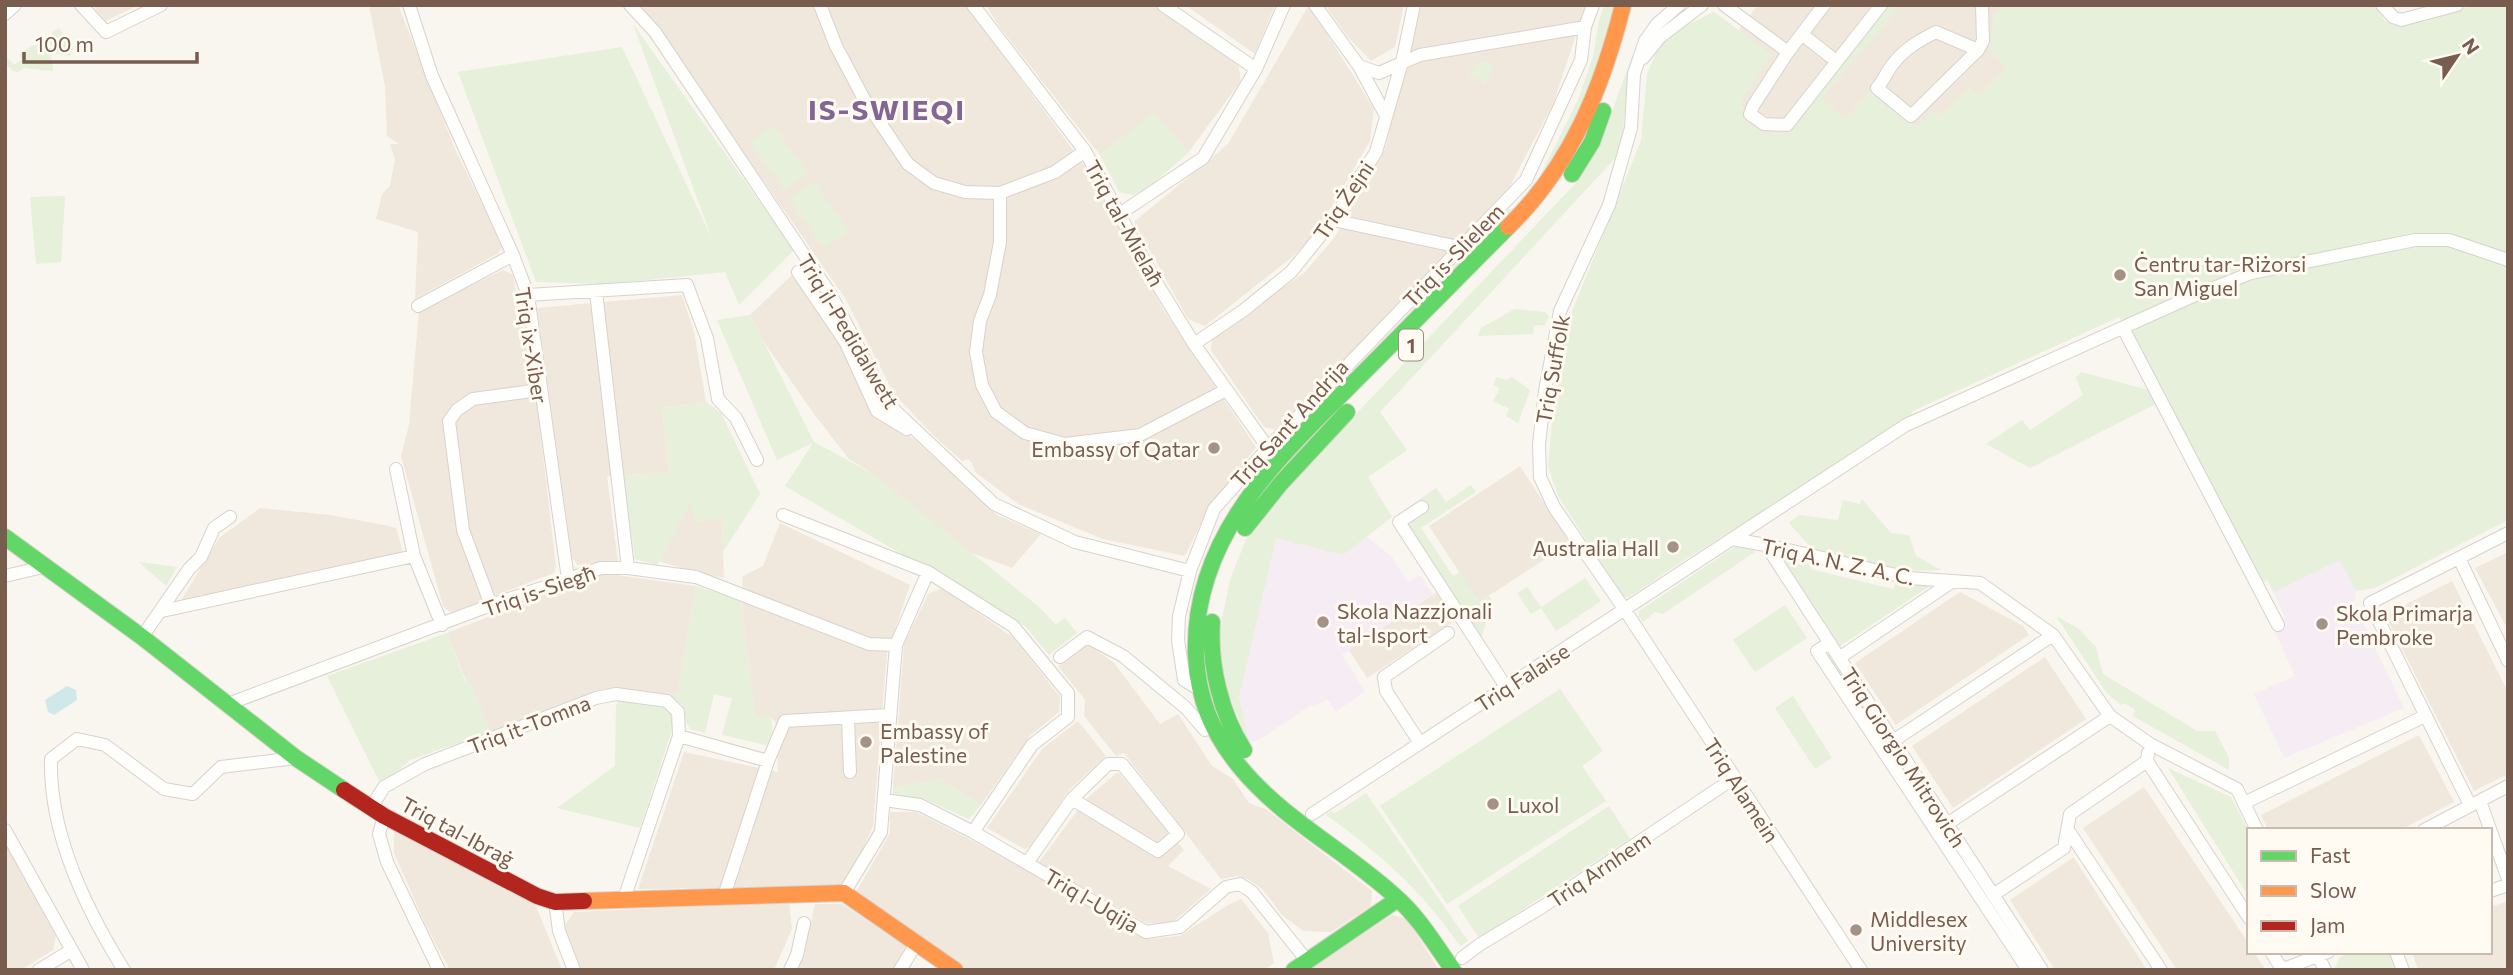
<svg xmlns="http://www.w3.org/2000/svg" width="2513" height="975" font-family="Commissioner,sans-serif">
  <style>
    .residential { fill: #f1e8dd }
    .education { fill: #f6edf4 }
    .green { fill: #e6f0da }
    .water { fill: #d0e8e9 }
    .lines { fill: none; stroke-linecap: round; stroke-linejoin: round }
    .street-casing { stroke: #d8d2cd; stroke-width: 14 }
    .fast-casing { stroke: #d9d2cb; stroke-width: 18 }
    .slow-casing { stroke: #d9d2cb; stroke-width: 18 }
    .jam-casing { stroke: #d9d2cb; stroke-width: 18 }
    .street { stroke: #fefefd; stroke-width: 12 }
    .fast { stroke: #63d668; stroke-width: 16 }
    .slow { stroke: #ff974d; stroke-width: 16 }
    .jam { stroke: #b3261e; stroke-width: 16 }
    .poi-dot { fill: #a59286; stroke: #fffaf2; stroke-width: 2.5 }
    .labels { text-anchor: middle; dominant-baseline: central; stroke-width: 6; stroke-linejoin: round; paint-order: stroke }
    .shield { fill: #fffaf2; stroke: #a08b7e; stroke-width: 2 }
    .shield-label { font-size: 19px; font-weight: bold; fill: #785c4d }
    .street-label { font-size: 21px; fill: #785c4d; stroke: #fffaf2 }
    .poi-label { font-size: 21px; fill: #785c4d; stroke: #fffaf2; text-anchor: start }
    .district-label { font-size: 28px; font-weight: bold; letter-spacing: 2px; fill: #846694; stroke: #fffaf2 }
  </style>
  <rect width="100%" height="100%" fill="#f9f5ef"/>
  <path class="residential" d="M94,5H139L101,23Z
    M369,5H398L455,149L503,247L497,254L415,299L418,232L376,219L382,194L390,186L395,160L390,144H399L387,136L385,86Z
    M641,5H968L995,45L1085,166L1163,309L1256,447L1207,511L1185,556L1103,539L1018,504L975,472L972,463L968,459L962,461L936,438L894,394L845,298Z
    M986,5H1154L1238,64L1241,81L1188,153L1155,113L1100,155L998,25Z
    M1185,5H1275L1255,54Z
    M1309,5L1374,109L1370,141L1317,232L1292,257L1205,326L1188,319L1134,222L1228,144Z
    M1325,5H1404L1395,47L1371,61L1348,37Z
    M1419,5H1586L1553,104L1509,188L1278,430L1264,427L1211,350L1212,338L1305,272L1335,237L1385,149Z
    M1758,5H2006L1994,16L2006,68L1979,97L1969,88L1940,117L1917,127L1845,120L1791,133L1764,134L1745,122L1741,100L1738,31Z
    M503,270L513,275L535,387L556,567L554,573L451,613L443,606L401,456L409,425L419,310Z
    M794,273L845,344L874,411L913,438L997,515L1041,534L1012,568L948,544L875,475L849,459L814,414L764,342L750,315Z
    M682,295L694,332L706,402L662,408L669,473L607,476L618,562L578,565L572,558L537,308Z
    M1520,466L1570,543L1479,602L1429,526Z
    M691,500L722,518L724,578L704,575L659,561Z
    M260,508L330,515L389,526L396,528L403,552L180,602L219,538Z
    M780,523L910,585L887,653L873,826L856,865L840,887L638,889L684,752L778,772L776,724L771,717L755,716L741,601L743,576L763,566Z
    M2508,552V630L2475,568Z
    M601,573L696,586L678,692L665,697L591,693L490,732L469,680L466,681L447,633Z
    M2452,581L2508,692V774L2474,791L2385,615Z
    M942,588L1014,638L1060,697L1059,712L1030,736L981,805L940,779L893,788L904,644L928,594Z
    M1437,592L1456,620L1367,678L1349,650Z
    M1960,592L2023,626L2029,635L1896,725L1855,663Z
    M1089,644L1114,663L1160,724L1178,714L1212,766L1233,779L1249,803L1267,810L1372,891L1371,906L1331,932L1303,931L1282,915L1263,890L1248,879L1237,876L1221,879L1124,753L1116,756L1084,716L1085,700L1058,666Z
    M2045,657L2086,719L1953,808L1912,746Z
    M1078,721L1106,756L1069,790L1030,847L1024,849L987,828L1042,749Z
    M2419,735L2454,802L2400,830H2268L2261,815Z
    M1118,772L1184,850L1168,866L1211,889L1172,923H1146L1039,862L1086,799Z
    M2144,787L2249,944V952H2254L2265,969L2263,970H2177L2083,828Z
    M890,812H916L995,852L1148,939L1180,936L1228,905L1241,899L1268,933L1274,963L1264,970H1079L1075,968L1069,970H967L856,892L890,833Z
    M394,830L536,906L562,970H450L426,926L394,853Z
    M5,844L56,936L53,950L21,970H5Z
    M2074,857V858L2147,970H2055L2010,900Z
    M2508,901V970H2418L2412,952H2490V907Z
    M789,902L792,929L774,970H580L564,927L574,912Z
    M815,904H842L907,947L894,970H797L804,955Z
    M1392,915L1407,919L1439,970H1308Z"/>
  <path class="education" d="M2299,476L2356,591L2354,604L2404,708L2284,758L2254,694L2295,676L2275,632L2285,617L2234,510Z
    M1366,536L1392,557L1408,582L1420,575L1433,594L1342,655L1365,691L1336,712L1327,699L1314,707L1311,705L1259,740L1249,743L1239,697L1244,663L1276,538L1343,555Z"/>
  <path class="green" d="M1604,5H1617L1586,105L1533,192L1288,438L1509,209L1514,208L1538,180L1578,100L1593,57L1599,21Z
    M1890,5H1904L1900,7L1822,98L1845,120L1872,88L1917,127L1933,110L1940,116L1969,88L1979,96L2006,68L1990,50L1994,16L2006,5H2373L2386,22H2403L2476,5H2508V520L2375,588L2356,591L2340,560L2274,592L2267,579L2264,582L2259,580L2119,317L1913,411L1906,425C1812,481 1719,536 1629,597H1623L1558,496L1548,466L1560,341L1641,141L1647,74L1660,44L1685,26L1714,12L1772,55L1741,100L1745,121L1764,134L1791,133L1817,99L1814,95Z
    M633,24L794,250L739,305L725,272L606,284L536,282L458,72L622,47L712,239Z
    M59,28L73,48L70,56L57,54L45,38Z
    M41,41L51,56L53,71L24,68L18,72L13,71L5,63V55L14,65L22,59L19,54Z
    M1634,51C1626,85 1625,119 1620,153L1380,412L1407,450L1368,477L1392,517L1343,555L1276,538L1239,697L1249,743L1219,671L1220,627L1231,577L1247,537L1278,496L1574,185L1601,142Z
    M1480,61L1489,62L1493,68L1484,85C1481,78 1476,77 1468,77L1476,63Z
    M1155,112L1188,153L1155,182L1134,195L1119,192L1100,155Z
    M773,125L808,173L784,190L749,142Z
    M814,182L849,231L824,248L789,199Z
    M65,196L61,262L36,264L30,197Z
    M1515,309L1545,312L1549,316L1545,325L1534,326L1533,334L1478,336L1481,328Z
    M750,315L814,442L875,475L1039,607L1056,625L1065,618L1077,633L1049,655L1025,626L785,486L813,443L777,460L717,320Z
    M2081,372L2156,392L2160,402L2030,468L1986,444L2022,420L2030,430L2083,395L2076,378Z
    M1497,377L1506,380L1512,377L1530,390L1518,423L1506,416L1509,409L1493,401L1500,388L1493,385Z
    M706,402L721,413L760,494L723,552L722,519L695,523L691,501L657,565L635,559L623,475L669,473L662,408Z
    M1471,485L1476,492L1421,528L1453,576L1460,572L1479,602L1489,596L1494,603L1480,640L1397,515L1436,488L1446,502Z
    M1862,499L1891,533L1909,535L1916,556L1941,570L1903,571L1815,552L1789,523L1799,515L1838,520L1843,500L1860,504Z
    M1736,546L1756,551L1663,614L1655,612L1643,622L1638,615L1639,611Z
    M1778,554L1812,560L1810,569L1893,589L1897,580L1930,586L1840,646Z
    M139,562L177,567L166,586Z
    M1585,578L1601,601L1556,631L1541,608L1531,614L1517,593L1527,587L1541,607Z
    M696,586L741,601L755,715L771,717L773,736L766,745L722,735L732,698L714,694L705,733L690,729L686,721L682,705L670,695L678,692Z
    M1785,605L1807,638L1755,672L1733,640Z
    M2056,616L2079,629L2096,647L2103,674L2197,731H2215L2229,758V770L2133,716L2135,710L2125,703L2121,705L2106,692Z
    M447,633L465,681L469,680L490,732L410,760L382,787L327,676Z
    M1831,653L1963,852L1961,859L1823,658Z
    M1560,689L1603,751L1582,766L1606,801L1447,904L1380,806Z
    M1793,696L1832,758L1815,769L1775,708Z
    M618,701L670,709L674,723L640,828L557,808L615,766L616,706Z
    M2168,768L2231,797L2249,831V897Z
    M940,779L981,805L969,819L924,799L893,794V788Z
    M1366,793L1468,941L1460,946C1424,893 1379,852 1326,815L1331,811L1335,813Z
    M1609,806L1630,839L1479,938L1458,906Z
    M2352,952H2393L2400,970H2336L2335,967L2340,957Z"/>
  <path class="water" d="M67,686L76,690L77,700L54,715L48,712L45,700Z"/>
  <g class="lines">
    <defs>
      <path id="street" d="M81,5L106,32L161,5
        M409,5L432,76L513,255L528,295L568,579
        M630,5L655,32L831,295L888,404L994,504L1075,542L1190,571
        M820,5L836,46L864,99L908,164L934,183L965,192L1000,193L1055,172L1085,151
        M973,5L1085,151L1156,282L1194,344L1268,448
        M1163,5L1256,69
        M1315,5L1359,66L1379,73L1420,55L1585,27
        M1679,5L1657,24L1645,41L1634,74L1631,128L1609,205L1560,311L1545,391L1539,444L1540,477L1554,507L1625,610L1861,970
        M1724,5L1788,52
        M1824,5L1788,52L1753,106L1750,114L1764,124L1787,125L1881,5
        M2382,5L2393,17L2401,20L2457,5
        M5,14L15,5
        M1803,35L1836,61
        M1978,50L1936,32C1920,40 1904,49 1893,64C1887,71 1884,80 1877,88L1911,116L1978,50L1983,41L1982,5
        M1643,58L1660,37L1702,5
        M1359,66L1386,116
        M1000,193V242L990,295L980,321L976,352L982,385L996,412L1025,433L1065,444L1140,435L1226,390
        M1121,213L1203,158L1256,69L1284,5
        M1333,220L1459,247
        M798,272L845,341L877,411L907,429
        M596,292L628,568
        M528,295L687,285L707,338L718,399L736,418L757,460
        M418,306L513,255
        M2123,328L2278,625
        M1194,344L1244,310L1291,272L1333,220L1376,152L1402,62L1414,5
        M396,469L414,556L442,625
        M1422,507L1399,522L1506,687
        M783,515L928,572L1013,626L1068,693V717L1032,745L973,832
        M1732,539L1766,545L1909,578L1980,583L2053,635L2110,716L2150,744L2237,789L2257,830
        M1766,545L2042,970
        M2459,558L2508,661
        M5,576L47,566
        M491,605L463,530L449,421L457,410L473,399L540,390
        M162,611L414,556
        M142,637L189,569L201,557L214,528L230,517
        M1830,643L1817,651L2028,970
        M1060,657L1087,637L1123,656L1186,708L1205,730
        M1839,658L1953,581
        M1200,690L1184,680L1178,640L1179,616L1190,571L1214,509L1268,448L1526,180L1581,60L1585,27L1593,5
        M228,704L491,605L601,568H628L696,577L869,644L896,645
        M848,719L850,772
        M679,736L768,761
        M1893,741L2053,635
        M1420,743L1386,691L1384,677L1448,633
        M2148,753L2147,761L2249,918
        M884,800L920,805L973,832L1146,932L1180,927L1226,887L1240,884L1252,892L1308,962
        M2480,801L2508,879
        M2244,803L2425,716
        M2470,805L2370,603L2508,533
        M371,808L384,787L425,764L596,698L616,694L667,701L678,712L679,736L624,899
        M1312,814L1906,425L2193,296L2251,273L2415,240H2449L2508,260
        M384,816L379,834L387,862L439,970
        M1947,824L2110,716
        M5,830L83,970
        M2068,830L2161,970
        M2424,830L2508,786
        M1027,863L1072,799L1108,764H1122L1178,834L1158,851L1072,799
        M2490,891L2508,885
        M844,893L881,832L896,645L928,572
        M1993,895L2064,848L2070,814L2147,761
        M724,896L768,761L785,721L889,715
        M555,902L559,931L574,970
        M2271,952L2282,969
        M2316,952L2325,970
        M2396,952L2403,970
        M1462,958L1479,945L1542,907L1734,778
        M39,970L72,950
        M124,970C85,908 49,833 51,759L77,739L105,745L164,789L193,794L221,767L296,758
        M790,970L797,955L804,923
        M900,970L916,944
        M2281,970L2328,952"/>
      <path id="fast" d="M1572,174L1592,142L1603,111
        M1245,528L1281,483L1347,412
        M5,537L142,637L296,758L344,790
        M1212,622C1209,665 1221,714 1244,750
        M1294,970L1398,899
        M1453,970C1436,946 1420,919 1398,899C1348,852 1283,820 1240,767C1212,733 1198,699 1196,656C1191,530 1289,448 1370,366C1416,320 1462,273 1508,227"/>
      <path id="slow" d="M1508,227C1571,166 1602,88 1623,5
        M584,901L844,893L955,970"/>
      <path id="jam" d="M344,790L384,816L537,896L555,902L584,901"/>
    </defs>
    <use href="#street" class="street-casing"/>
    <use href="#fast" class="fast-casing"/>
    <use href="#slow" class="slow-casing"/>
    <use href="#jam" class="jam-casing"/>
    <use href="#street" class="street"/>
    <use href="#fast" class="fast"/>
    <use href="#slow" class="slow"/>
    <use href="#jam" class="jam"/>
  </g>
  <g class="poi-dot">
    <circle cx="2120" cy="275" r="7"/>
    <circle cx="1214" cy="448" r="7"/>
    <circle cx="1673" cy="547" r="7"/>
    <circle cx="1323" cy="622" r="7"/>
    <circle cx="2322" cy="624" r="7"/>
    <circle cx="866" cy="742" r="7"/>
    <circle cx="1493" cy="804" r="7"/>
    <circle cx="1856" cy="930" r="7"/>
  </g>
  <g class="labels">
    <rect class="shield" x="1399" y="329.5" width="24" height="31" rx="5"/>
    <g class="shield-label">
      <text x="1411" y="345">1</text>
    </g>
    <g class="street-label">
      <text transform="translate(1343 200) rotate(-56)">Triq Żejni</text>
      <text transform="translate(1125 223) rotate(61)">Triq tal-Mielaħ</text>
      <text transform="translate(1453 255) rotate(-46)">Triq is-Slielem</text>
      <text transform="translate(849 331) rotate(59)">Triq il-Pedidalwett</text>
      <text transform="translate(532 345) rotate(81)">Triq ix-Xiber</text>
      <text transform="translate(1552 369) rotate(-80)">Triq Suffolk</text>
      <text transform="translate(1289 423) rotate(-48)">Triq Sant' Andrija</text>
      <text transform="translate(1838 561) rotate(12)">Triq A. N. Z. A. C.</text>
      <text transform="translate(539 590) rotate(-19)">Triq is-Siegħ</text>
      <text transform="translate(1522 677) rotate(-33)">Triq Falaise</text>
      <text transform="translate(529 724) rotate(-21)">Triq it-Tomna</text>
      <text transform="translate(1904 757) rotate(57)">Triq Giorgio Mitrovich</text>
      <text transform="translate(1742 790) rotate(57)">Triq Alamein</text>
      <text transform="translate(458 831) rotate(28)">Triq tal-Ibraġ</text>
      <text transform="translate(1599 869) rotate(-34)">Triq Arnhem</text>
      <text transform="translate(1092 900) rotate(30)">Triq l-Uqija</text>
    </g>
    <g class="poi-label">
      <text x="2134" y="263">Ċentru tar-Riżorsi<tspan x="2134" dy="24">San Miguel</tspan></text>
      <text x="1200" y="448" text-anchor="end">Embassy of Qatar</text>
      <text x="1659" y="547" text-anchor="end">Australia Hall</text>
      <text x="1337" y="610">Skola Nazzjonali<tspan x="1337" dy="24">tal-Isport</tspan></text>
      <text x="2336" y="612">Skola Primarja<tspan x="2336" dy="24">Pembroke</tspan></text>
      <text x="880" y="730">Embassy of<tspan x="880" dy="24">Palestine</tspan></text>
      <text x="1507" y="804">Luxol</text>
      <text x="1870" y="918">Middlesex<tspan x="1870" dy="24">University</tspan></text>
    </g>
    <g class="district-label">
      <text x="887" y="109">IS-SWIEQI</text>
    </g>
  </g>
  <rect width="2513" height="975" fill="none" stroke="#785c4d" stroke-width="14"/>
  <rect x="2247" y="828" width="245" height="126" fill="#fffaf2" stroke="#c9bbb0" stroke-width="2"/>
  <rect x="2261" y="851" width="35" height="10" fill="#63d668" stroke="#c9bbb0" stroke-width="2"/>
  <text x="2310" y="863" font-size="21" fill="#785c4d">Fast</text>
  <rect x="2261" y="886" width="35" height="10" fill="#ff974d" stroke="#c9bbb0" stroke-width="2"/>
  <text x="2310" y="898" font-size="21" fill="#785c4d">Slow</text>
  <rect x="2261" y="921" width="35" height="10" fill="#b3261e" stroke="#c9bbb0" stroke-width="2"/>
  <text x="2310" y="933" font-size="21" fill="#785c4d">Jam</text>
  <g transform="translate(2457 56) rotate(55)" stroke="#fffaf2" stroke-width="5" paint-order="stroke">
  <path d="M0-5L12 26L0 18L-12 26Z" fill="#785c4d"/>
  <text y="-10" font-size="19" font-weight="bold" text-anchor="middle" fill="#785c4d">N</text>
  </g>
  <path d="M24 52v10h173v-10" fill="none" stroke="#785c4d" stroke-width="3.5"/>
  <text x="35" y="52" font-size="21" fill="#785c4d" stroke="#fffaf2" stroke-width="5" paint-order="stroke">100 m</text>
</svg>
